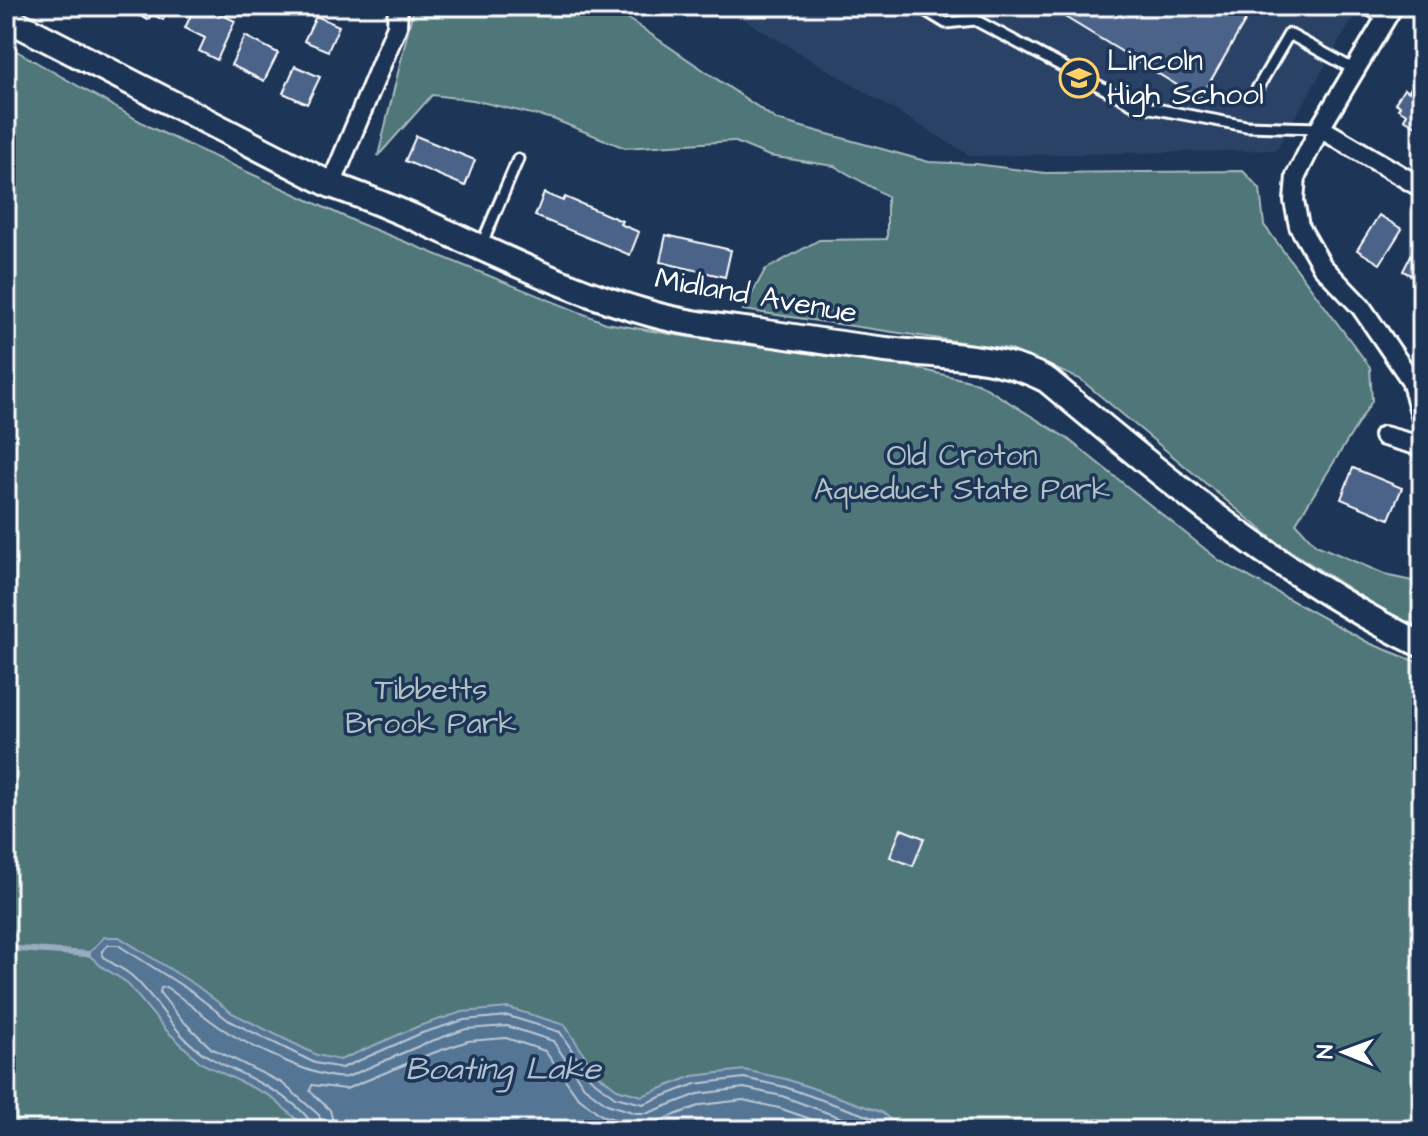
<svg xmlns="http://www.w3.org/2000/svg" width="1428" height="1136" font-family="'Architects Daughter',sans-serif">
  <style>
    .built { fill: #2b4366 }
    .green { fill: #507679; stroke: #a8babc; stroke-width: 2 }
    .water { fill: #557595; stroke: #99acbf; stroke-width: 2 }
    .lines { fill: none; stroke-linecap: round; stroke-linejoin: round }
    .shore { stroke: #bbc8d5; stroke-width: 2 }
    .stream { stroke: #99acbf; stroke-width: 6 }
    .building { fill: #4b6489; stroke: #fff; stroke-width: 2 }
    .lane-casing { stroke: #fff; stroke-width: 15 }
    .street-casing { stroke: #fff; stroke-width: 24 }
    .secondary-casing { stroke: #fff; stroke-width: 30 }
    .lane { stroke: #1d3557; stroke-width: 9 }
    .street { stroke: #1d3557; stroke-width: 18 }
    .secondary { stroke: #1d3557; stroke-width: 24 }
    .labels { text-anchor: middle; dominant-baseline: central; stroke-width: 7; stroke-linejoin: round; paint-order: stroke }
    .poi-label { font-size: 30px; fill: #fff; stroke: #1d3557; text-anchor: start }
    .street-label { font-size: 30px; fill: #fff; stroke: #1d3557 }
    .park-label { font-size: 30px; fill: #b0c1c3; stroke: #1d3557 }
    .water-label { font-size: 32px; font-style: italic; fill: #b2c1cf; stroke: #1d3557 }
  </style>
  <rect width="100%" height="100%" fill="#1d3557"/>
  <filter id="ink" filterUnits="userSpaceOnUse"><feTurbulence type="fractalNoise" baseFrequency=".0125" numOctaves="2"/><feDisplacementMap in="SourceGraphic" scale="16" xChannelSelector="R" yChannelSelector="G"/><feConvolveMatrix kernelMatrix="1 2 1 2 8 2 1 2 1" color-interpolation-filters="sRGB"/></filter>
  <g filter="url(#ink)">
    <path class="built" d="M722,6H1360L1276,150L971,156Z"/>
    <path class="green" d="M414,6H609L777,120L929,162L976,164L1045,173L1243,171L1260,189L1264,225L1370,367L1372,401L1296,523L1316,545L1389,576L1422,583V628L1398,620L1275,541L1080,379L1009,349L743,310L765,270L819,240L887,239V196L834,166L769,156L733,141L625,148L553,119L473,100L432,95L378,156Z
      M6,45L152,128L356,222L606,323L688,337L907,366L978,383L1068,439L1220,561L1369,643L1422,664V1130H6Z"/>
    <path class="water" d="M104,937H119L197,986L232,1013L317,1055L340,1060L419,1026L462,1012L509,1008L565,1025L596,1073L617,1089L642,1096L693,1076L744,1070L786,1079L881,1112L903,1130H309L270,1096L201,1063L165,1029L126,982L101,966L88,954Z"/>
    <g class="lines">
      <path class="shore" d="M313,1130C310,1101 232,1071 209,1057C176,1039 160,1001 132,976C123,968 110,964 102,955V951L108,945H118L192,992L228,1020L315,1063L342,1068L422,1033L464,1020L508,1016L560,1032L590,1078L615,1097L643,1104L695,1084L744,1078L785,1087L876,1119L890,1130
        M323,1130L319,1115L282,1083L211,1048L179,1017L160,993L161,988L166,987C185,1000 202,1015 221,1028C244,1043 321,1082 347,1077L426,1043L466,1029L507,1026L553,1041L584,1087L607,1104L636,1113H648L698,1094L744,1088L782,1096L874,1130
        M335,1130L330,1110L310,1091L312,1085L346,1089L430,1054L468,1041L506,1038L545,1051L577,1096L601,1115L632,1125H649L701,1105L743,1100L779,1108L842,1130"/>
      <path class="stream" d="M6,948L88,954"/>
    </g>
    <path class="building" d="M134,6H170L163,20L152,14L148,20L131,11Z
      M195,6H204L235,21L217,60L199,51L205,38L185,28Z
      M1023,6H1254L1200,99L1050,8L1025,15Z
      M316,16L339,26L328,51L304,41Z
      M245,36L278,53L264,81L231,65Z
      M295,66L320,77L307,104L283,93Z
      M1404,89L1409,92L1410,89L1422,96V123L1418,127L1404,119L1407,114L1398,109L1400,106L1395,103Z
      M416,136L475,160L465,186L405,161Z
      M544,193L563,201L565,197L622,221L620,224L639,232L630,255L535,216Z
      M1379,215L1402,229L1380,264L1357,250Z
      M666,235L731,250L725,277L660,262Z
      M1420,237L1422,238V281L1403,271Z
      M1353,468L1402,488L1389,519L1341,499Z
      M901,829L924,838L913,866L890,857Z"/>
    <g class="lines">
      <defs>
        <path id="lane" d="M918,6L946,23L975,20L1135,105L1246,126L1320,128
          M1362,6L1385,19
          M1257,89L1289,34L1355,70
          M481,246L518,159"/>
        <path id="street" d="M1393,6L1320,128L1296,176L1294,201L1299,226L1322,266L1361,307L1411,380L1422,419
          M1320,128L1422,188
          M331,185L397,26L398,6
          M1384,436L1417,445"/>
        <path id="secondary" d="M6,18L331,185C440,222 541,284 652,314C687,324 724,327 760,332C802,338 844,345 886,350C940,356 998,354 1047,380C1165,478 1283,578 1422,645"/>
      </defs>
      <use href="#lane" class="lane-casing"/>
      <use href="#street" class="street-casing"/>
      <use href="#secondary" class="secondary-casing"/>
      <use href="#lane" class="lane"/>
      <use href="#street" class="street"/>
      <use href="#secondary" class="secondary"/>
    </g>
  </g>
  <defs>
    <symbol id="school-ring" viewBox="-11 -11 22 22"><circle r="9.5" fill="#1d3557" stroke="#ffd166" stroke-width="1.5"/><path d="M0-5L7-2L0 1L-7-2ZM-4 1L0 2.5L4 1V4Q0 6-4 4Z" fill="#ffd166"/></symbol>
  </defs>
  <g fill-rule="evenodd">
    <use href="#school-ring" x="1057" y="56" width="44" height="44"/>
  </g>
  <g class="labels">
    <g class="poi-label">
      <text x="1107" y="61">Lincoln<tspan x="1107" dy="34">High School</tspan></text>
    </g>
    <g class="street-label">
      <text transform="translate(756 296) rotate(10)">Midland Avenue</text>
    </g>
    <g class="park-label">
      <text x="962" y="456">Old Croton<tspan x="962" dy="34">Aqueduct State Park</tspan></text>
      <text x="431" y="690">Tibbetts<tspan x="431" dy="34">Brook Park</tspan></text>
    </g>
    <g class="water-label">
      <text x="503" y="1069">Boating Lake</text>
    </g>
  </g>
  <rect width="1428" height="1136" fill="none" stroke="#1d3557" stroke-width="32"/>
  <rect x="16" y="16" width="1396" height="1104" fill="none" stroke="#fff" stroke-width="3" filter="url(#ink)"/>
  <g transform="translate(1344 1052) rotate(271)" stroke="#1d3557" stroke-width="6" paint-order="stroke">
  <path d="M0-6L14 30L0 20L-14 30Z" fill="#ffffff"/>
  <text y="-12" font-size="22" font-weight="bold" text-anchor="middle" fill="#ffffff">N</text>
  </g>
</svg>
